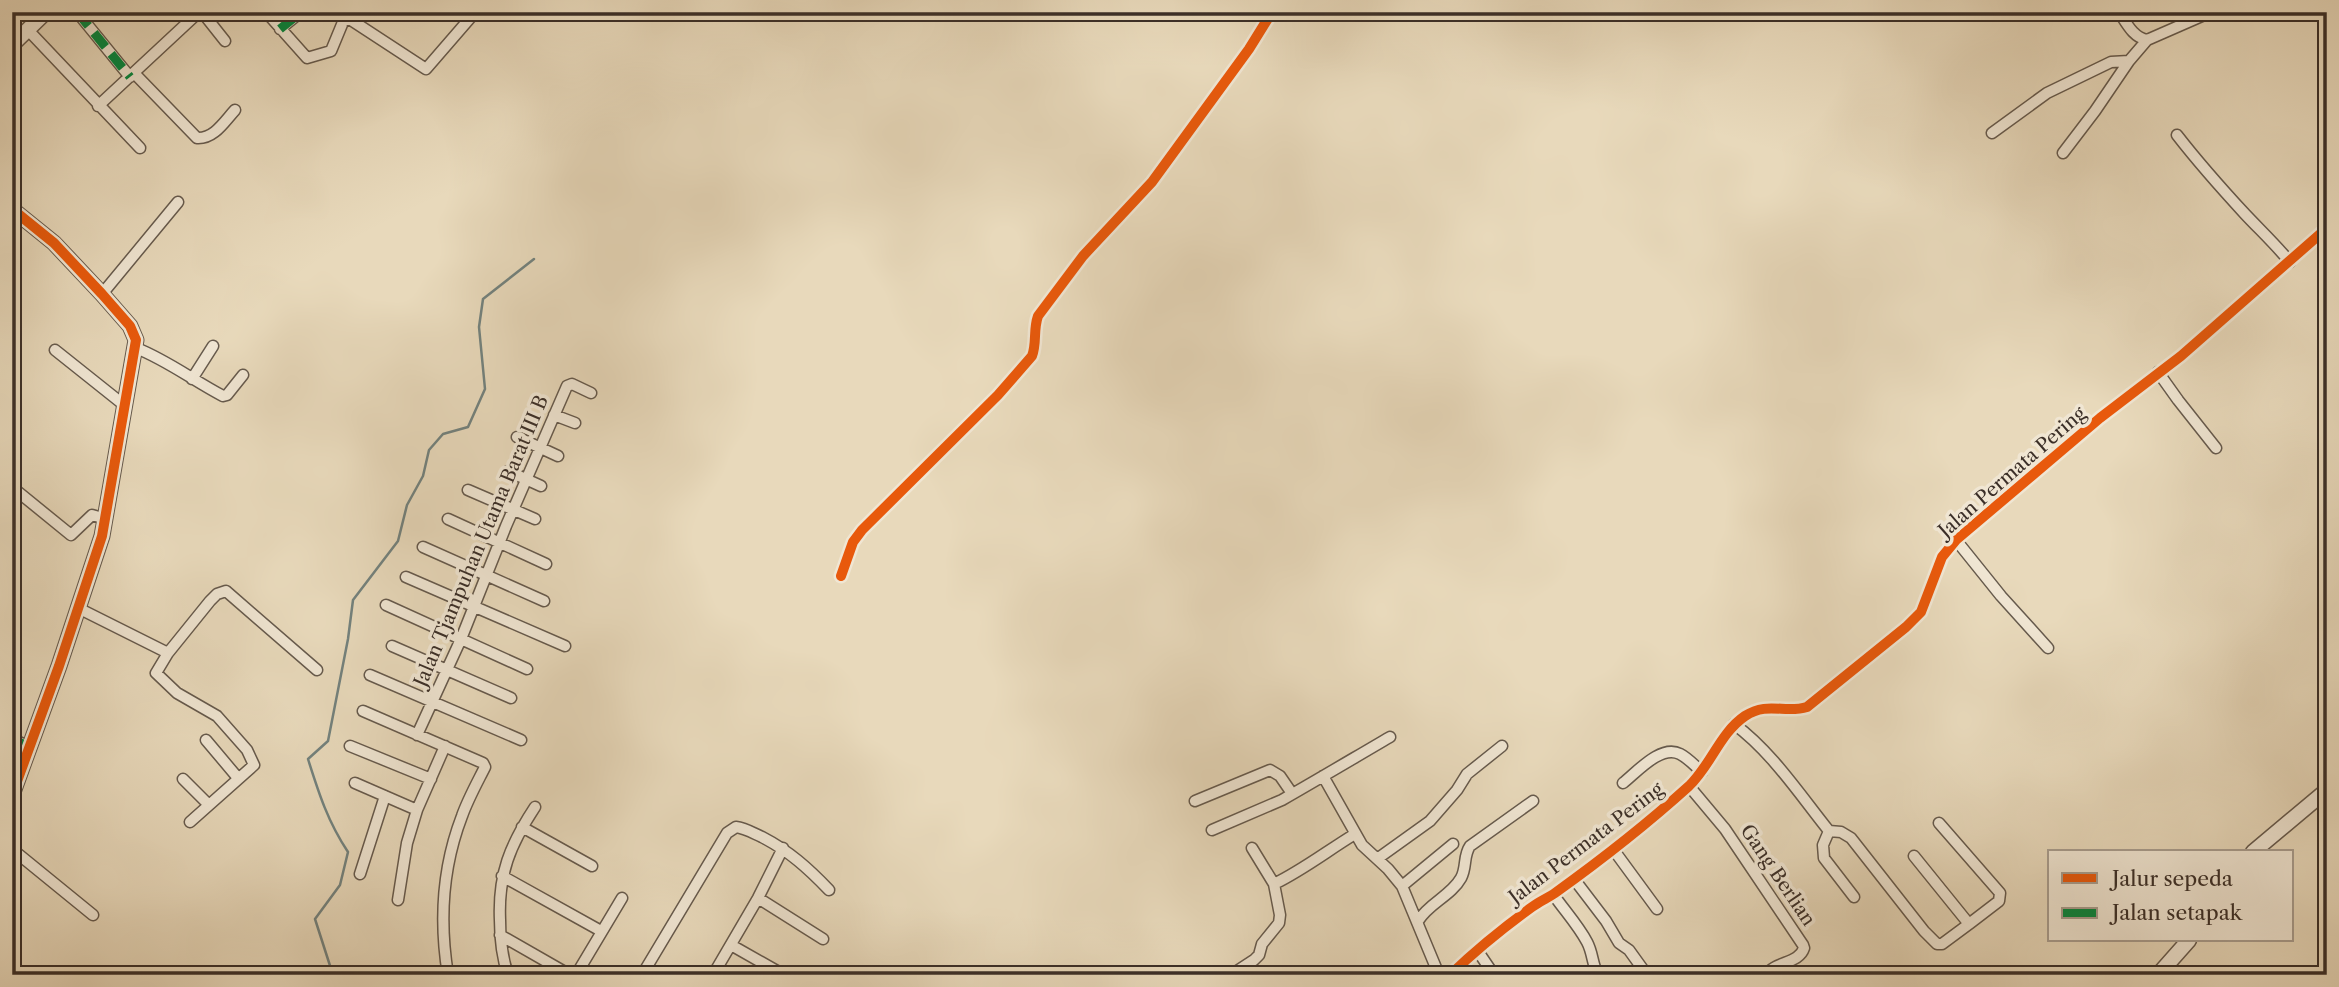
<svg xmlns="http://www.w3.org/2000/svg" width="2339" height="987" font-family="'Libre Caslon Text',serif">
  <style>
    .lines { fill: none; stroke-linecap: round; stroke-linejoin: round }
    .stream { stroke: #73827e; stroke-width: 2.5 }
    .minor-casing { stroke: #665a4d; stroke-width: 13 }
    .tertiary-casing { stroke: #665a4d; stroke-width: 17 }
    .minor { stroke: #f0e6d3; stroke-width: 10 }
    .tertiary { stroke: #f0e6d3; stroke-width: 14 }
    .quiet { stroke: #00873e; stroke-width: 9; stroke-dasharray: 18 9; stroke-linecap: butt }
    .cycleway-casing { stroke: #f0e6d3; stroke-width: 15 }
    .cycleway { stroke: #e8590c; stroke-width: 10 }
    .labels { text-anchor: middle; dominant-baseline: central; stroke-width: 7; stroke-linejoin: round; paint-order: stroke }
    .street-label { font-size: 19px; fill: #3b2f28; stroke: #f0e6d3 }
  </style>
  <rect width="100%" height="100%" fill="#e8d9bb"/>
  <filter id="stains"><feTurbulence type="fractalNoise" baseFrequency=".00286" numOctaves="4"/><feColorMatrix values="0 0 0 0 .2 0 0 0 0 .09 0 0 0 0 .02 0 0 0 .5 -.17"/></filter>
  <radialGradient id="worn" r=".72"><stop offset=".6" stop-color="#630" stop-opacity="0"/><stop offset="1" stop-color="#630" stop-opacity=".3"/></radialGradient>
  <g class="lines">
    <path class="stream" d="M333,975L315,919L340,885L348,852C328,822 319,794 308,759L328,741L348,639L353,600L398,541L407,505L423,476L429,450L443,434L468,427L485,389L479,327L483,299L534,259"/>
    <defs>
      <path id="minor" d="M77,12L130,77
        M202,12L225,41
        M266,12L307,58L331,51L343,22L348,18L426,69L471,17
        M2119,12C2127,24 2133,37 2147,40
        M280,29L301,12
        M28,30L140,148
        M134,73L197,138C214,139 224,122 235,110
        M98,106L199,12
        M1992,133L2047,93L2111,62L2129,61
        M2177,135C2198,162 2221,188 2245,214C2260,230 2275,244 2290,262
        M2063,153L2095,111L2129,61L2147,40L2211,12
        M12,225L20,216
        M102,294L178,202
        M136,348C167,360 194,381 223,396L227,395L243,375
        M55,350L124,405
        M2158,372L2178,400L2216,448
        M192,379L213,346
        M554,415L575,423
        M517,437L558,456
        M508,471L541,486
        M12,487L71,535L92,515L106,519
        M468,490L535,519
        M448,519L546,564
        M1956,540L2001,596L2048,648
        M423,547L544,601
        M841,576L853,542L862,530L998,395L1032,356C1037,343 1033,330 1038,316L1083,256L1152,182L1249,49L1272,12
        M406,577L565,646
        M386,605L527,669
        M78,608L168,653
        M392,646L511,698
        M370,675L521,740
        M363,711L483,763L485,767C477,783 468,799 462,816C442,868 439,920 448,975
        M1734,724C1772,752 1800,795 1829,831L1841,832L1851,838L1924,931L1937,944H1942L1969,924L1914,856
        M417,735L461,639L506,526L567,386L572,384L591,393
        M12,739L30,747
        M206,740L238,778
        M350,746L431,779
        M1323,776L1362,845L1388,869L1402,886L1439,975
        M183,779L209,805
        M355,783L417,810
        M1623,783C1637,772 1661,744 1680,754C1688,758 1695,766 1702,772
        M1689,786L1725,829L1803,945L1804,948C1799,964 1775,961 1766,975
        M1195,801L1270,770L1280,776L1291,792
        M190,822L254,765L247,750L217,716L177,693L156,673L168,653L210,601L217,594L226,591L317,670
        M1939,823L2000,893L1999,901L1969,924
        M522,827L592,866
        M1212,830L1282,800C1317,780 1354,758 1390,737
        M1829,831L1823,845L1824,858L1854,897
        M12,849L93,915
        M1613,849L1657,909
        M1377,859L1430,821L1457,790L1467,774L1502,746
        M360,874L385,796
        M502,876L601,931
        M1574,879L1606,921L1619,943L1629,950L1647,975
        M1274,884C1303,870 1327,851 1355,834
        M1402,886L1453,844
        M1553,894C1564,910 1578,925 1587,942C1593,953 1592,964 1598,975
        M758,898L823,939
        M398,900L407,843L417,810L445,746
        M1418,921C1429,903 1451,896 1461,878C1467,867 1463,856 1470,846L1533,801
        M500,935L570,975
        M731,945L784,975
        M1477,950L1494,975
        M508,975C502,957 500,940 500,920C498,874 510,845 535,807
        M576,975L622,898
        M642,975L727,833L736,827C745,828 753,833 762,837C789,851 808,868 829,890
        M713,975L758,898L783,848
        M1231,975L1254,960L1259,955L1262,944L1279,923L1280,915L1274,884L1252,848
        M1450,975C1476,950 1503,928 1532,907C1540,901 1548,898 1555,893C1601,860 1647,824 1689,786C1711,765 1720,733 1745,716C1768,701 1785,714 1807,707L1906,627L1921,612L1942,557L1956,540L2100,418L2181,356L2327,228"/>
      <path id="tertiary" d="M12,45L46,12
        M12,209L54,243L102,294L130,326L136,340L102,536L59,666L12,795
        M2253,852L2327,790
        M2158,975L2189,940"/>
    </defs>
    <use href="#minor" class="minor-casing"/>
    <use href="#tertiary" class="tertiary-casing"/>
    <use href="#minor" class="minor"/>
    <use href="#tertiary" class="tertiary"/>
    <path class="quiet" d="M77,12L130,77
      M280,29L301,12
      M12,739L30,747"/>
    <defs>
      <path id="cycleway" d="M12,209L54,243L102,294L130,326L136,340L102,536L59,666L12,795
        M841,576L853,542L862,530L998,395L1032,356C1037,343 1033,330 1038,316L1083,256L1152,182L1249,49L1272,12
        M1450,975C1476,950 1503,928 1532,907C1540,901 1548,898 1555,893C1601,860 1647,824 1689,786C1711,765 1720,733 1745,716C1768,701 1785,714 1807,707L1906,627L1921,612L1942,557L1956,540L2100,418L2181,356L2327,228"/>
    </defs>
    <use href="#cycleway" class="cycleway-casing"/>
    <use href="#cycleway" class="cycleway"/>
  </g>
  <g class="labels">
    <g class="street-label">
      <text transform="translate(2012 472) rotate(-41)">Jalan Permata Pering</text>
      <text transform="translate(481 541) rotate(-67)">Jalan Tjampuhan Utama Barat III B</text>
      <text transform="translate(1586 843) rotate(-37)">Jalan Permata Pering</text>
      <text transform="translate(1778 875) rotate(56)">Gang Berlian</text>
    </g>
  </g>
  <rect width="2339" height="987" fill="none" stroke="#e8d9bb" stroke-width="42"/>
  <rect x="14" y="14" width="2311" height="959" fill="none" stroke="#3b2f28" stroke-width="3.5"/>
  <rect x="21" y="21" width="2297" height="945" fill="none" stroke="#3b2f28" stroke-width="2"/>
  <rect x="2048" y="850" width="245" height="91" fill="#f0e6d3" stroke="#a89d8f" stroke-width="2"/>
  <rect x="2062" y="873" width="35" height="10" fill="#e8590c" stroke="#a89d8f" stroke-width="2"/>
  <text x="2112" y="886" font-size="21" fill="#3b2f28">Jalur sepeda</text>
  <rect x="2062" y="908" width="35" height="10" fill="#00873e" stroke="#a89d8f" stroke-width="2"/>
  <text x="2112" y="920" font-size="21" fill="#3b2f28">Jalan setapak</text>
  <rect width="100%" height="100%" filter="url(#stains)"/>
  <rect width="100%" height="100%" fill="url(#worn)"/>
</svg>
